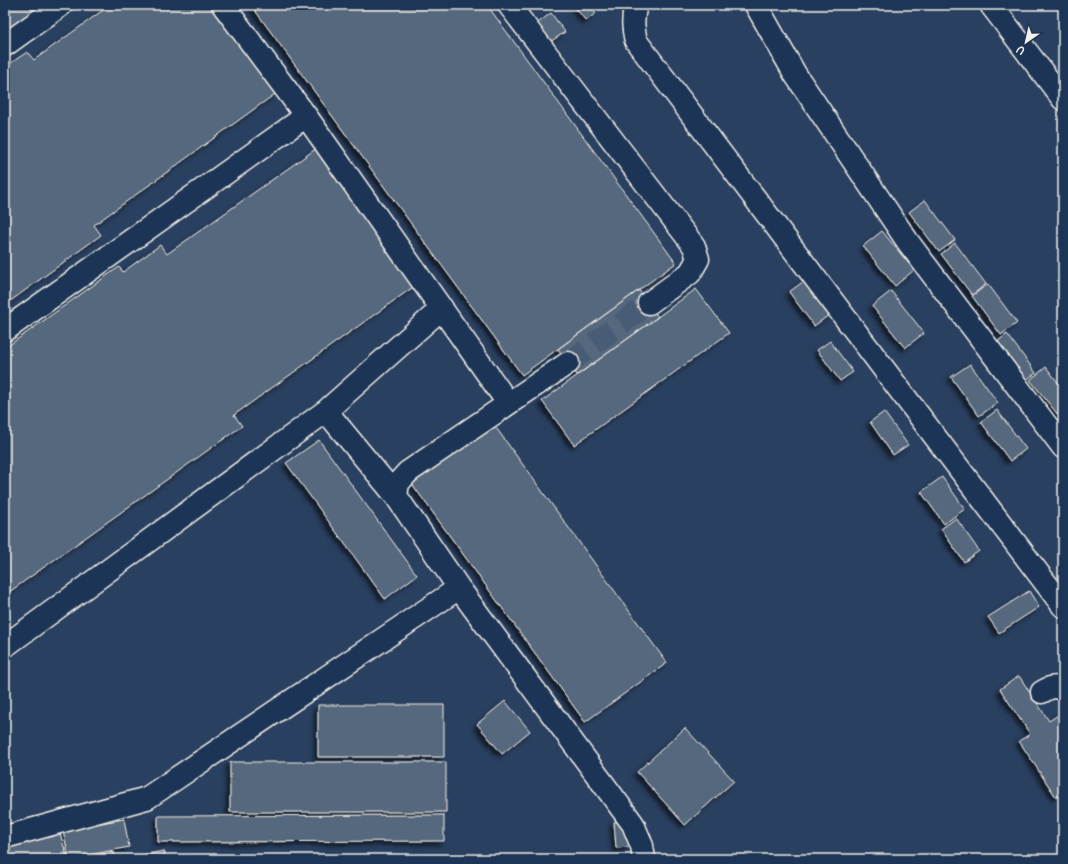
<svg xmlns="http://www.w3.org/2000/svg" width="1068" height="864" font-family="Pangolin,sans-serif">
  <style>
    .building { fill: #56677d; stroke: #f4f1e8; filter: url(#shadow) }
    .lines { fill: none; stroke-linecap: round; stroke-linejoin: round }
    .minor-tunnel { stroke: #485b74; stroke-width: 22; stroke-dasharray: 22 11; stroke-linecap: butt }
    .minor-casing { stroke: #f4f1e8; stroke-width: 25 }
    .minor { stroke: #1d3557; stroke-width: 22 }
  </style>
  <defs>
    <filter id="shadow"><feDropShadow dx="-3.5" dy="3.5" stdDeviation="2" flood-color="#0009"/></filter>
  </defs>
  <rect width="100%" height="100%" fill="#2a4060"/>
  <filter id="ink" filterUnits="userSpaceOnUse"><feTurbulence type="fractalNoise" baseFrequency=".025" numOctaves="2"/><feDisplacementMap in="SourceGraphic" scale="8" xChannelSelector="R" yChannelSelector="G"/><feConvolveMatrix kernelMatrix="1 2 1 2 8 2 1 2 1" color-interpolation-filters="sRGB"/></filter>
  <g filter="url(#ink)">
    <path class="building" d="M5,5H51L5,35Z
      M110,5H210L275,94L94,225L101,235L5,305V67L27,52L34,60Z
      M251,5H487L676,263L522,375Z
      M573,5H589L596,13L586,21Z
      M551,13L565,32L547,44L534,26Z
      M317,148L416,285L234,415L242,426L5,595V348L119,267L123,272L160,245L167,254Z
      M925,200L955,240L939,252L909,212Z
      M882,231L914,270L895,286L863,246Z
      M955,243L986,284L972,295L941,254Z
      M811,276L836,310L814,326L789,292Z
      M988,284L1017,323L1001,335L972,296Z
      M696,289L729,333L574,445L542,401Z
      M639,290L658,317L577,375L558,349Z
      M891,291L924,333L905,348L872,306Z
      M1007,334L1036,373L1022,383L993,345Z
      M830,341L853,372L840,381L817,350Z
      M970,364L998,403L979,416L951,377Z
      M1046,367L1063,389V421L1030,380Z
      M997,410L1026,449L1010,461L981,422Z
      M884,412L908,445L893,455L870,422Z
      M494,425L667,663L585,722L412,484Z
      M319,440L417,575L385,599L286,463Z
      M942,477L965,509L944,524L921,492Z
      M956,518L979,551L964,562L941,529Z
      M1029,591L1039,607L999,633L988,617Z
      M1019,676L1049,721L1063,712V792L1056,797L1019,741L1030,734L1000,689Z
      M505,701L530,731L502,754L477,724Z
      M318,705H444V757H318Z
      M685,728L734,781L685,825L637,772Z
      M230,762H446V812H230Z
      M444,815V841L158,842V816Z
      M124,819L129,847L69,859L63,830Z
      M627,821L629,847L616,848L614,822Z
      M60,833L67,857L61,859H5V849Z
      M164,851L165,859H120Z
      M114,852L116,859H97L96,855Z
      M96,855L97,859H76Z
      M526,857V859H508Z"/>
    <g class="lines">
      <path class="minor-tunnel" d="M568,363L649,303"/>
      <defs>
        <path id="minor" d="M223,5L306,116L508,403
          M509,5L694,246L698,259L690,273L649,303
          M636,5C632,18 633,28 636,41L1063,606
          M756,5L795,74L908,242L1063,447
          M991,5L1063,99
          M5,45L61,5
          M5,330L306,116
          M568,363L408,472L398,483L396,496L459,588L633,824L642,846L644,859
          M326,411L396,496
          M5,646L326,411L442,308
          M1042,692C1050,687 1054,686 1063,689
          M5,837L147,798L459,588"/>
      </defs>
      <use href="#minor" class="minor-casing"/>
      <use href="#minor" class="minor"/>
    </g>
  </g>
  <rect width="1068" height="864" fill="none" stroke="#1d3557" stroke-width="20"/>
  <rect x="10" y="10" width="1048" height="844" fill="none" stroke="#f4f1e8" stroke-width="1.5" filter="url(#ink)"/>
  <g transform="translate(1026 42) rotate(214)" stroke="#1d3557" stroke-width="3" paint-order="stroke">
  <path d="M0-3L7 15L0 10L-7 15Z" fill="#f4f1e8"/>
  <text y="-6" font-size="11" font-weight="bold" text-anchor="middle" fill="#f4f1e8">U</text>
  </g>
</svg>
